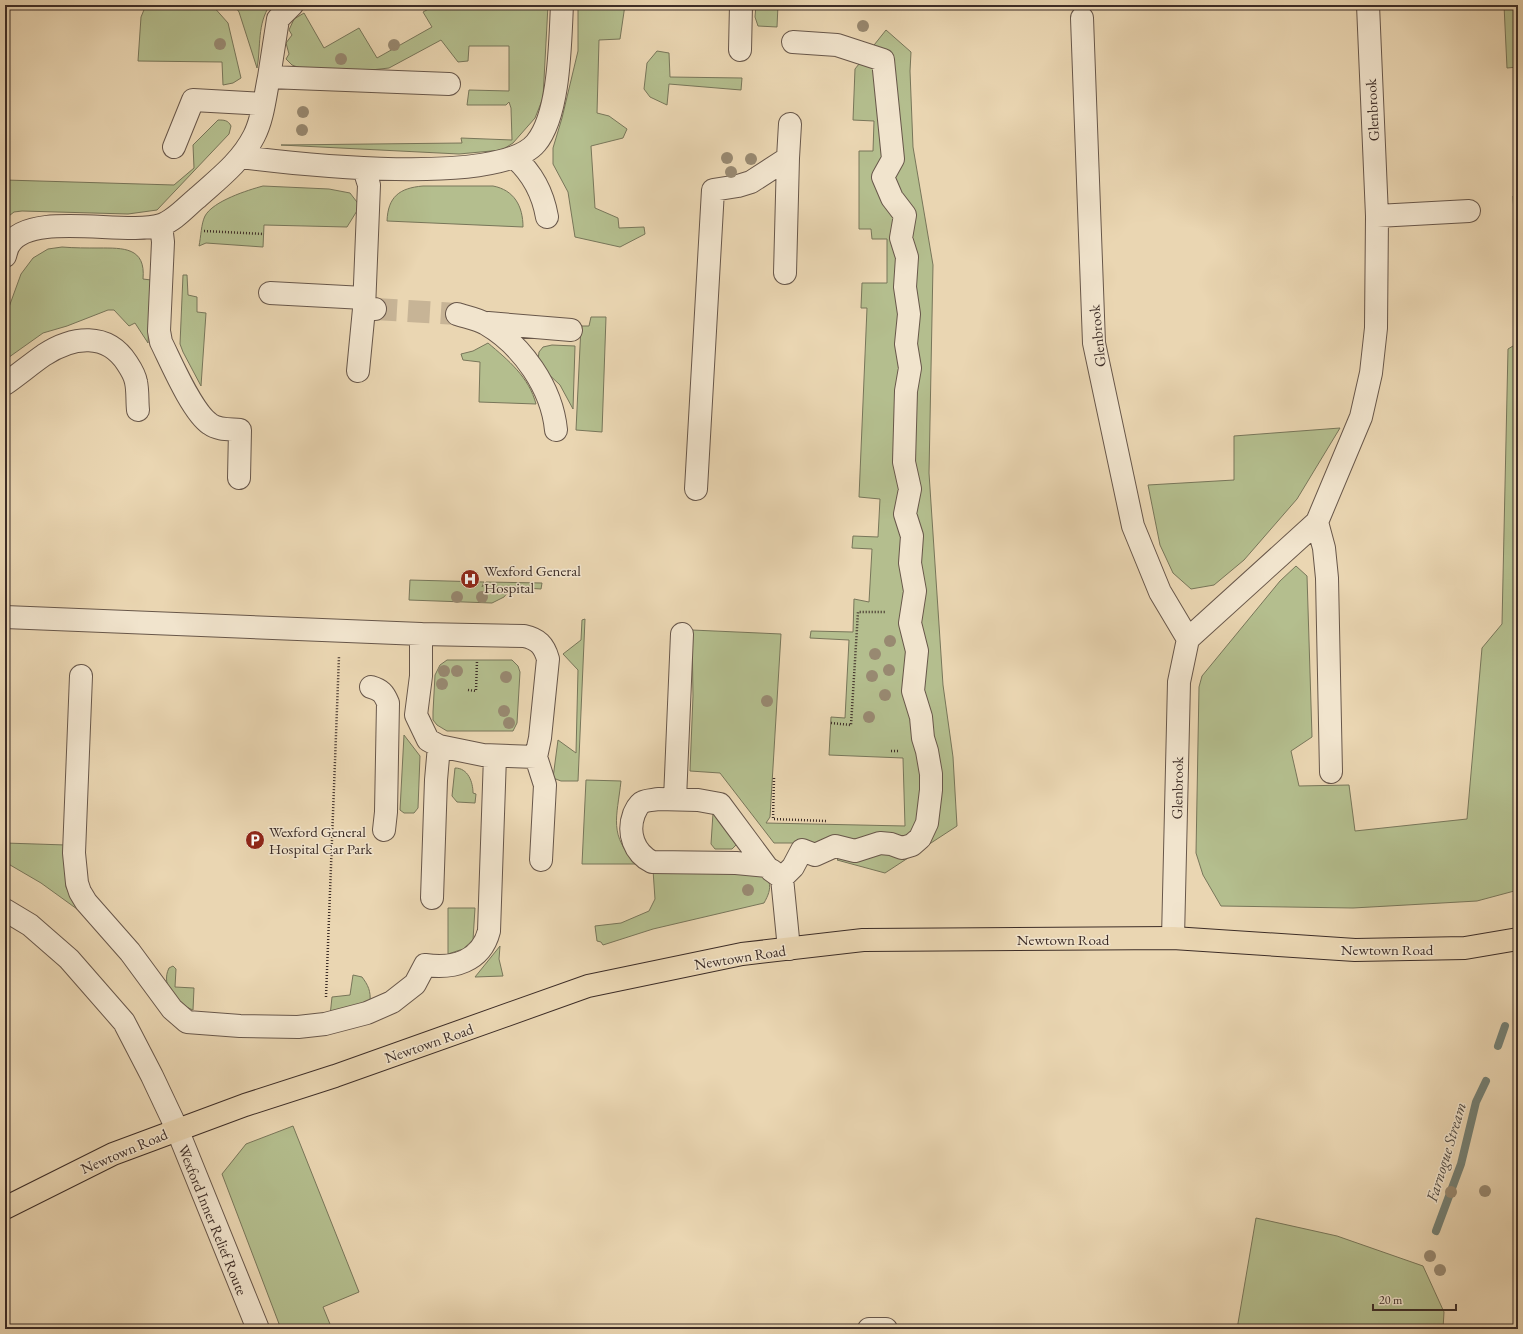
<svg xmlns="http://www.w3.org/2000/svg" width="1523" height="1334" font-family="'EB Garamond',serif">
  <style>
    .green { fill: #b4be8e; stroke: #78765a }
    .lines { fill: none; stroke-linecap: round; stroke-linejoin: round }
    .stream { stroke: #748176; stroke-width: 8 }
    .minor-tunnel { stroke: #c7b496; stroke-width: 22; stroke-dasharray: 22 11; stroke-linecap: butt }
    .minor-casing { stroke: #68574a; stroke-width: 24 }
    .major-casing { stroke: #3d2d27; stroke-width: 24 }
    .path { stroke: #3d2d27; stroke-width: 2.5; stroke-dasharray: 1 2; stroke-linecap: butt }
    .minor { stroke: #f1e4cd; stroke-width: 22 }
    .major { stroke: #ead6b2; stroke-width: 22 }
    .tree { fill: #988971 }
    .labels { text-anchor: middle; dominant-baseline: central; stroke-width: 3; stroke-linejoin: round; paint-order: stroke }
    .street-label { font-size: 15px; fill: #3d2d27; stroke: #f1e4cd }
    .poi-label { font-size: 15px; fill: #3d2d27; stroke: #f1e4cd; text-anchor: start }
    .water-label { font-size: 16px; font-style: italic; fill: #4f4941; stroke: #f1e4cd }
  </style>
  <rect width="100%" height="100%" fill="#ead6b2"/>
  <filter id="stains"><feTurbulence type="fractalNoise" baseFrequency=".005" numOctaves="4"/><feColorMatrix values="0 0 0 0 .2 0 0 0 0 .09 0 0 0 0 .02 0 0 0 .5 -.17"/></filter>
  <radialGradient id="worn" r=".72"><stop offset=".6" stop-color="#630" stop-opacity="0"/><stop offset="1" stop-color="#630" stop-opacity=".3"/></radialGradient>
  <path class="green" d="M146,5H212L228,23L241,78L233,83L223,85L222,62L138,61L141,17Z
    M234,5H270C257,24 261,47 257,68L239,12Z
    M436,5H548L543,98L535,118L513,143L502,150L459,154L281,145L462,143L461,138L512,140L511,108L509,102L506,105H467L469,90L509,91V46H469L468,61L458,62L441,40L389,68L362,71L300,68L292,65L286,59L289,54L286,43L292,35L289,30L294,19L304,13L324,48L359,28L377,58L432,27L423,12Z
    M578,5H625L620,39L599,40L597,113L609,116L627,129L623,138L591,146L595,208L618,218L619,228L644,227L645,234L620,247L575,237L568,192L553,164V148L562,118L578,51Z
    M756,5H778L777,27L758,26L755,17Z
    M1504,5H1518V67L1507,68Z
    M886,30L911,52L910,71L913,147L933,265L929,473L943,685L953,757L957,826L885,873L837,860L852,845L830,843H774L720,773L690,771L693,696L692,630L781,634L770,817L766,823L905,826L903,758L829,755L831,717L845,718L849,640L810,638L811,631L853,632L854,599L869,602L872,549L852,548L853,536L878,537L880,499L859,497L867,308H861L862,283H887V239H872L871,229H859V151H873L874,121L853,120L855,69Z
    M657,51L669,53L670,77L742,78L741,90L669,84L667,105L650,97L644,89L647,63Z
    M218,120C224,120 228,120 231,126L229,134L157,210L128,214L22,211L14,212L5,219V180L174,185L194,168L193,145Z
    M263,186L329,189L350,193L360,206L347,227L264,225L263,247L206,243L199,246C201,237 201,224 205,216C213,201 248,190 263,186Z
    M423,186H493C514,190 523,206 523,227L387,221C388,197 399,188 423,186Z
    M1518,192V287L1513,196Z
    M62,247C74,248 87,248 99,248C123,248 146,247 143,279L151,280L148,343L135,323L129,326L114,310H108L67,326L43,333L5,360V318L21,274L33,258L48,249Z
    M183,275H187L188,295L197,297V312L206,313L201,386L183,352L180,344Z
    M591,317H606L602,432L576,430L581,326H589Z
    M488,343C508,360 529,377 536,404L479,402L480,362L463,360L461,354L473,351Z
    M1518,343V890L1477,901L1353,908L1221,906L1203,875L1196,853L1199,687L1202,676L1280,581L1296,566L1307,576L1312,737L1291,751L1299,786L1349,785L1355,831L1467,819L1482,648L1502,624L1508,349Z
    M552,345L575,346L573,409L560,385L543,369L538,360L539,352L543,347Z
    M1340,428L1297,499L1244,560L1214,585L1191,589L1173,573L1160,545L1148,485L1234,480V436Z
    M410,580L484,582L482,587L486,582L542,583L541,589L512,587L504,597L492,603L409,600Z
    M585,619L578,781H561L553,778L558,740L576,753L578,670L563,654L581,640L582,620Z
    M447,660H512L518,666L520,672L517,723L513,731H447L437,725L433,720V712L435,675L440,665Z
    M404,735L420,756L418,808L414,813H404L400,810Z
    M455,768C468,768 473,782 473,793L476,794L475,803L457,802L452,796Z
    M586,780L621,781C617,818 608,835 637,864H582Z
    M713,813L737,844L732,849H715L711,844Z
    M5,843L66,845V887L77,909L41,883L5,862Z
    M653,870L759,873L769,882C771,889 768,896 764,903L653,929L603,945L601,942L597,941L595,926L621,923L649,911L655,899Z
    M448,908H475L473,940L463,949L448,954Z
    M500,946L499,959L503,976L475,977Z
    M173,966L176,969L175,987L194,988L193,1010C177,1004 160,986 169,968Z
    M353,975L362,977C368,985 371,991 370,1002L330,1016L332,997L350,995Z
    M293,1126L359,1292L323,1307L332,1329H281L222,1174L246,1144Z
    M1256,1218L1337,1236L1423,1266L1444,1312L1443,1329H1237Z"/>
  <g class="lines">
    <path class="stream" d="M1498,1046L1505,1026
      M1436,1231L1461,1164L1476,1102L1486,1081"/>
    <path class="minor-tunnel" d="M375,309L457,314"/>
    <defs>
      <path id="minor" d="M1082,18L1094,343L1133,526L1160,592L1188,639L1179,682L1173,938
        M740,50L741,5
        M269,77L278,19L292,5
        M174,147L193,100L263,104
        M241,157C297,164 500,187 536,143C560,114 560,42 562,5
        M515,158C533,174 543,194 547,217
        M364,169L369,185L364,309H375
        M1377,216L1469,211
        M161,225L163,242L159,331L161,342C171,362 192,412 210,424C218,430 230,429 240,430L239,478
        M5,256C6,253 7,248 9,245C29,210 125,236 161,225C174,221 186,207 197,198C218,179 241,162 254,136C263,119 265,96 269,77L449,84
        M785,273L788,158
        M270,293L364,298
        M457,314C466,317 478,319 486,324C522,345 552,388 556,430
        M488,323L571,330
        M358,371L364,309
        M5,384C18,375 31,364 44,355C73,336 107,332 127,363C131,369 135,376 136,382C138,391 137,401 138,410
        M696,489L713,190L738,186L751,182L788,158L790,124
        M1317,522L1324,548L1327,578L1331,772
        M5,617L421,634
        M421,634L524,636C538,639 544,645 548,659L540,738L536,757L483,755L439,746L428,740L416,715L421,676Z
        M1188,639L1317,522L1361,417L1371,373L1376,328L1377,216L1368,5
        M81,676L74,853L77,883L80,892L86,902L130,952L172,1009L187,1022L240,1026L298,1027L325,1024L367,1013L392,1002L415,984L425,965C453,969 481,962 489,931L495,756
        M371,687C381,690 384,693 388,703L386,812L384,830
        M536,757L545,785L541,860
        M658,799L698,800L720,804L766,866L736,863L652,862C634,853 627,833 634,814C636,810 638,804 643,802C647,800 654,800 658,799Z
        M675,799L682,634
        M771,870L782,878L789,949
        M782,878L793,867L802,850L815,855L835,846L855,851L880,843L891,844L902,848L912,845L920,838L927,823L931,790V774L927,751L923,738L921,717L913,691L917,651L910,623L915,591L910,563L912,536L905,514L910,489L904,462L906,391L910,368L906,344L909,314L905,287L907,257L901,238L905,215L892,198L883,177L893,159L883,60L837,45L793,42
        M432,898L436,780L439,746
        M5,910L30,925L69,959L124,1022L152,1076L177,1129L258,1329
        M869,1329H886"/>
      <path id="major" d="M5,1208L113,1154L245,1105L335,1076L588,986L742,954L863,940L1173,938L1355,950L1465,948L1518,939"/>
    </defs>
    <use href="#minor" class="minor-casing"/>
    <use href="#major" class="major-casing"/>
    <path class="path" d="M204,231L264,234
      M468,690L476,691L477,661
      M831,723L851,725L858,612H886
      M891,751H900
      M774,778L773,819L826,821
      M326,997L339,656"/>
    <use href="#minor" class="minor"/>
    <use href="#major" class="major"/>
  </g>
  <g class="tree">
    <circle cx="863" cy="26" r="6"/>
    <circle cx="220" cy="44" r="6"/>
    <circle cx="394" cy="45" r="6"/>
    <circle cx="341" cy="59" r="6"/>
    <circle cx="303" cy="112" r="6"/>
    <circle cx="302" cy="130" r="6"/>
    <circle cx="727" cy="158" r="6"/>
    <circle cx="751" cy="159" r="6"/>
    <circle cx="731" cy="172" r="6"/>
    <circle cx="457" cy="597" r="6"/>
    <circle cx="482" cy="597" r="6"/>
    <circle cx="890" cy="641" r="6"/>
    <circle cx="875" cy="654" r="6"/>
    <circle cx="889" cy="670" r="6"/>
    <circle cx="444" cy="671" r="6"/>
    <circle cx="457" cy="671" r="6"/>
    <circle cx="872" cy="676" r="6"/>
    <circle cx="506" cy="677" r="6"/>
    <circle cx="442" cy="684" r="6"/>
    <circle cx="885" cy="695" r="6"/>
    <circle cx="767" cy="701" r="6"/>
    <circle cx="504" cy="711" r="6"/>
    <circle cx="869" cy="717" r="6"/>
    <circle cx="509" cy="723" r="6"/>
    <circle cx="748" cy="890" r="6"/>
    <circle cx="1485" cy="1191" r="6"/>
    <circle cx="1451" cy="1192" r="6"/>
    <circle cx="1430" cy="1256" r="6"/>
    <circle cx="1440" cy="1270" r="6"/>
  </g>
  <defs>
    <symbol id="hospital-disc" viewBox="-11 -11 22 22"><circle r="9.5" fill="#8f2418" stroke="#f1e4cd"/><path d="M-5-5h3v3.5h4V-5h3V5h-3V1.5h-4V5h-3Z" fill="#fff"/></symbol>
    <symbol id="parking-disc" viewBox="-11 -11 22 22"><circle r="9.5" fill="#8f2418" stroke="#f1e4cd"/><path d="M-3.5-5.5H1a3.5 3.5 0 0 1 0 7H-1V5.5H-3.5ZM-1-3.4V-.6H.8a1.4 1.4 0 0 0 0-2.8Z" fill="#fff"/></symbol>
  </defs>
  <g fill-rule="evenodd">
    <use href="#hospital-disc" x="459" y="568" width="22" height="22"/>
    <use href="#parking-disc" x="244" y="829" width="22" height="22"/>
  </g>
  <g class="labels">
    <g class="street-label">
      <text transform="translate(1372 110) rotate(-93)">Glenbrook</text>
      <text transform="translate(1097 336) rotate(-96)">Glenbrook</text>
      <text transform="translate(1177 788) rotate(-89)">Glenbrook</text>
      <text x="1063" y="939">Newtown Road</text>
      <text x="1387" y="949">Newtown Road</text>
      <text transform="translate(740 957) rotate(-9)">Newtown Road</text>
      <text transform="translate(429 1043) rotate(-19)">Newtown Road</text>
      <text transform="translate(124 1151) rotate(-23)">Newtown Road</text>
      <text transform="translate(213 1220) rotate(68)">Wexford Inner Relief Route</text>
    </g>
    <g class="poi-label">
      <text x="484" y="570">Wexford General<tspan x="484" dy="17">Hospital</tspan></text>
      <text x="269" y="831">Wexford General<tspan x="269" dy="17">Hospital Car Park</tspan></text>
    </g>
    <g class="water-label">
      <text transform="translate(1446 1152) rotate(-73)">Farnogue Stream</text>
    </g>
  </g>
  <rect width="1523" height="1334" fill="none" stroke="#ead6b2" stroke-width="20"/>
  <rect x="6" y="6" width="1511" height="1322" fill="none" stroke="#3d2d27" stroke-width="2"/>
  <rect x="10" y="10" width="1503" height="1314" fill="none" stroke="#3d2d27"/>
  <path d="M1373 1304v6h83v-6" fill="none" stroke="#3d2d27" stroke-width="2"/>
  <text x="1379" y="1304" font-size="12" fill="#3d2d27" stroke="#f1e4cd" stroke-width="3" paint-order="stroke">20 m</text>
  <rect width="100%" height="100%" filter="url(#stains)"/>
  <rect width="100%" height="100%" fill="url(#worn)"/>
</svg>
